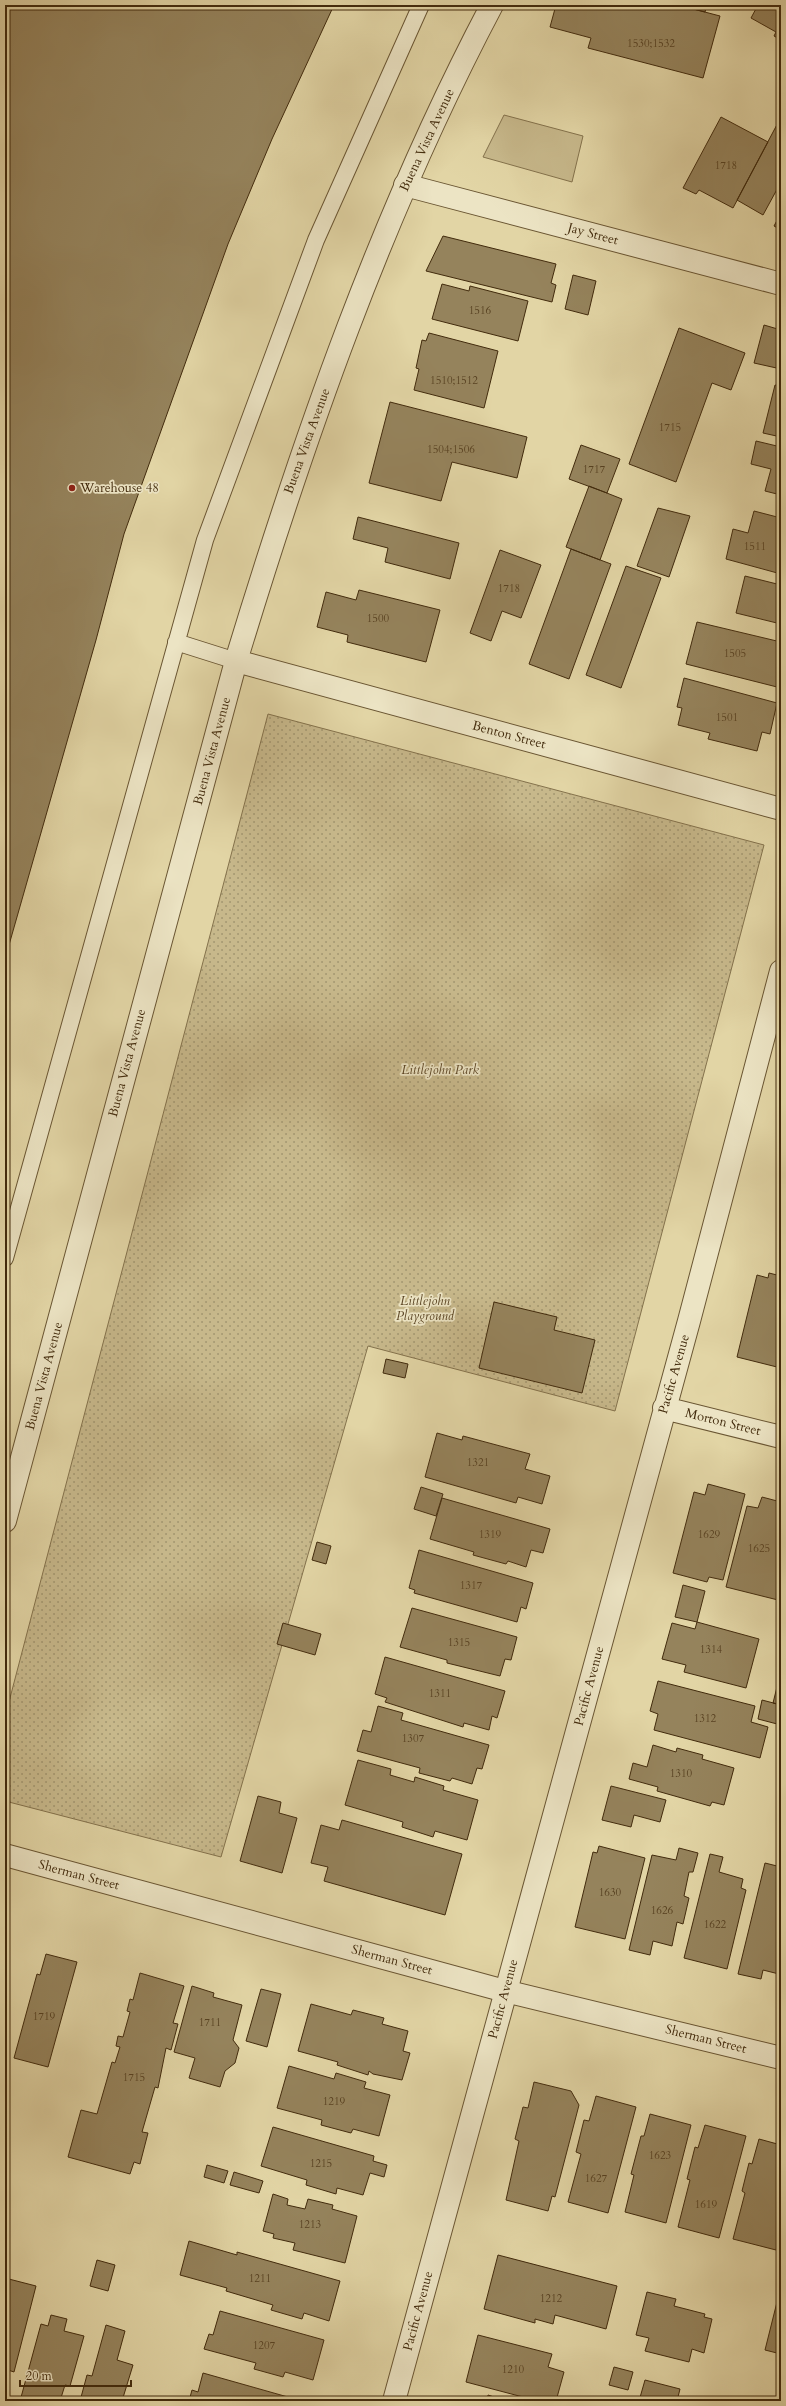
<svg xmlns="http://www.w3.org/2000/svg" width="786" height="2406" font-family="Cardo,serif">
  <style>
    .grass { fill: #c7b88b; stroke: #84724c }
    .park { fill: url(#park-dots); stroke: #84724c }
    .building { fill: #95835c; stroke: #422b0d }
    .lines { fill: none; stroke-linecap: round; stroke-linejoin: round }
    .service-casing { stroke: #6a5633; stroke-width: 18 }
    .minor-casing { stroke: #6a5633; stroke-width: 24 }
    .tertiary-casing { stroke: #6a5633; stroke-width: 24 }
    .service { stroke: #ece4c4; stroke-width: 16 }
    .minor { stroke: #ece4c4; stroke-width: 22 }
    .tertiary { stroke: #ece4c4; stroke-width: 22 }
    .poi-dot { fill: #8f2418; stroke: #ece4c4; stroke-width: 1.5 }
    .labels { text-anchor: middle; dominant-baseline: central; stroke-width: 3.5; stroke-linejoin: round; paint-order: stroke }
    .number-label { font-size: 11px; fill: #574121 }
    .street-label { font-size: 13px; fill: #422b0d; stroke: #ece4c4 }
    .poi-label { font-size: 13px; fill: #422b0d; stroke: #ece4c4; text-anchor: start }
    .park-label { font-size: 13px; font-style: italic; fill: #5d4726; stroke: #ece4c4 }
  </style>
  <defs>
    <pattern id="park-dots" width="8" height="8" patternUnits="userSpaceOnUse"><rect width="8" height="8" fill="#c7b88b"/><path d="M2 2h.1M6 6h.1" fill="none" stroke="#a39670" stroke-width="1.8" stroke-linecap="round"/></pattern>
  </defs>
  <rect width="100%" height="100%" fill="#e2d5a5"/>
  <filter id="stains"><feTurbulence type="fractalNoise" baseFrequency=".005" numOctaves="4"/><feColorMatrix values="0 0 0 0 .2 0 0 0 0 .09 0 0 0 0 .02 0 0 0 .5 -.17"/></filter>
  <radialGradient id="worn" r=".72"><stop offset=".6" stop-color="#630" stop-opacity="0"/><stop offset="1" stop-color="#630" stop-opacity=".3"/></radialGradient>
  <path class="grass" d="M504,115L583,136L572,182L483,157Z"/>
  <path class="park" d="M268,714L764,845L615,1411L368,1346L221,1857L5,1801V1717Z"/>
  <path class="building" d="M5,5H334L272,139L228,244L124,534L96,640L5,959Z
    M556,5H678L720,16L703,78L588,48L591,38L550,27Z
    M678,5H707L705,12Z
    M758,5H781V40L774,36L776,32L751,18Z
    M721,117L768,142L733,208L699,190L696,194L683,188Z
    M781,117V182L763,215L737,200Z
    M781,213V230L774,226Z
    M443,236L556,264L551,283L556,285L552,302L426,271Z
    M573,275L596,281L588,315L565,309Z
    M442,284L469,291L470,286L528,301L518,341L432,319Z
    M764,325L781,330V369L754,363Z
    M679,328L745,353L731,390L712,383L676,482L629,464Z
    M429,333L498,351L484,408L414,390L419,369L416,368L422,340L426,341Z
    M775,385L781,386V437L763,433Z
    M390,402L527,437L517,478L452,462L441,501L369,483Z
    M756,441L781,447V495L765,491L771,469L751,464Z
    M581,445L620,459L607,493L569,479Z
    M589,486L622,499L600,560L566,547Z
    M658,508L690,516L669,577L637,566Z
    M754,511L781,518V574L726,559L733,529L748,533Z
    M358,517L459,543L450,579L385,562L388,548L353,539Z
    M571,549L611,564L569,679L529,664Z
    M500,550L541,565L521,618L502,611L491,641L470,633Z
    M626,566L661,578L621,688L586,675Z
    M745,576L781,585V624L736,613Z
    M359,590L440,610L426,662L347,642L348,635L317,627L326,592L356,600Z
    M697,622L781,642V688L686,664Z
    M684,678L777,703L770,734L762,732L757,751L708,739L710,733L678,725L682,708L677,707Z
    M769,1273L781,1276V1368L737,1357L757,1275L768,1278Z
    M494,1302L557,1317L554,1330L595,1340L582,1393L479,1368Z
    M386,1359L408,1364L405,1378L383,1373Z
    M437,1433L462,1440L463,1436L530,1454L525,1469L550,1476L542,1504L518,1497L516,1503L425,1477Z
    M708,1484L745,1494L723,1580L709,1577L707,1582L673,1573L694,1492L705,1495Z
    M421,1487L443,1494L436,1516L414,1509Z
    M762,1497L781,1502V1590L778,1600L726,1587L747,1506L758,1508Z
    M442,1498L550,1529L543,1553L531,1550L526,1567L508,1561L506,1564L473,1555L474,1552L430,1539Z
    M317,1542L331,1546L326,1564L312,1560Z
    M419,1550L533,1583L526,1609L521,1607L517,1622L414,1593L415,1590L409,1588Z
    M683,1585L705,1591L697,1622L675,1617Z
    M412,1608L517,1637L511,1660L505,1659L500,1676L447,1663V1660L400,1647Z
    M697,1622L759,1639L746,1688L684,1672L686,1665L662,1659L672,1623L695,1629Z
    M283,1623L321,1634L315,1655L277,1644Z
    M385,1657L505,1691L497,1718L492,1716L489,1730L464,1723L463,1727L385,1702L387,1698L375,1694Z
    M658,1681L755,1706L751,1722L768,1727L760,1758L654,1730L658,1714L650,1711Z
    M778,1683L781,1684V1705L773,1703Z
    M762,1700L781,1705V1725L758,1719Z
    M378,1706L403,1713L401,1720L489,1745L482,1769L477,1768L472,1784L452,1778L450,1781L419,1773L420,1768L357,1751L363,1730L371,1732Z
    M653,1745L676,1752L677,1748L703,1755L702,1759L734,1768L724,1805L712,1802L710,1806L657,1791L658,1787L629,1779L633,1763L647,1767Z
    M358,1760L391,1769L390,1775L414,1782L415,1777L444,1786L443,1790L478,1800L467,1840L435,1831L433,1837L402,1827L403,1822L345,1805Z
    M611,1786L666,1800L660,1822L634,1815L631,1827L602,1820Z
    M258,1796L281,1802L279,1813L297,1818L282,1873L240,1861Z
    M342,1820L462,1854L445,1915L324,1881L328,1867L311,1863L321,1825L339,1830Z
    M599,1846L645,1858L625,1939L575,1927L593,1852L597,1853Z
    M679,1848L698,1853L693,1872H689L684,1896L689,1898L683,1924L677,1922L672,1946L653,1941L650,1955L629,1950L652,1855L676,1860Z
    M710,1854L723,1857L719,1872L743,1879L741,1888L746,1890L727,1969L684,1958Z
    M765,1863L781,1867V1965L779,1974L763,1970L761,1979L738,1974Z
    M46,1954L77,1962L48,2067L14,2058L37,1974L40,1975Z
    M140,1973L184,1986L173,2023L178,2024L171,2050L166,2048L158,2088L155,2087L142,2132L148,2133L140,2164L134,2162L130,2174L68,2157L81,2110L97,2114L112,2062L115,2063L120,2047L116,2046L118,2036L123,2037L130,2012L127,2011L130,1999L133,2000Z
    M192,1986L214,1993L213,1997L242,2005L233,2040L239,2048L235,2063L225,2071L220,2087L189,2078L195,2058L174,2052Z
    M261,1989L281,1994L267,2047L246,2041Z
    M311,2004L351,2015L353,2010L384,2018L382,2024L408,2031L403,2051L410,2053L402,2080L373,2074L369,2071L368,2075L337,2065L338,2062L298,2051Z
    M289,2066L334,2079L336,2073L366,2082L364,2088L390,2095L379,2136L353,2129L351,2133L321,2125L322,2120L277,2108Z
    M534,2082L571,2091L579,2105L555,2197L552,2196L548,2211L506,2200L519,2141L515,2139L523,2107L528,2108Z
    M596,2096L636,2107L608,2213L568,2202L581,2154L576,2152L584,2120L589,2121Z
    M650,2114L691,2125L666,2223L625,2212L634,2175L631,2174L641,2136H644Z
    M705,2125L746,2136L719,2238L678,2227L690,2180L687,2179L695,2147L698,2148Z
    M273,2127L374,2156L373,2161L387,2165L384,2177L370,2173L363,2195L337,2188L336,2194L306,2185L307,2180L261,2166Z
    M759,2139L781,2145V2231L776,2250L733,2239L745,2193L742,2191L749,2163L752,2164Z
    M207,2165L228,2171L224,2183L204,2177Z
    M234,2172L263,2181L259,2193L230,2185Z
    M273,2194L288,2199L287,2205L305,2209L308,2199L333,2205L332,2209L357,2216L345,2263L293,2250L295,2243L273,2238L274,2234L263,2231Z
    M189,2241L237,2255V2252L340,2281L329,2321L304,2313L302,2319L271,2310L273,2305L226,2291L227,2288L180,2275Z
    M498,2255L617,2286L606,2329L555,2315L553,2324L535,2319V2323L484,2309Z
    M97,2260L115,2265L108,2291L90,2286Z
    M5,2278L36,2286L14,2372L8,2370L5,2383Z
    M781,2286V2354L765,2350Z
    M647,2292L676,2299L674,2306L705,2314L704,2317L712,2319L704,2353L692,2349L689,2362L645,2351L649,2338L636,2335Z
    M220,2311L324,2340L313,2380L285,2372L283,2377L254,2369L256,2363L204,2349L209,2334L213,2335Z
    M51,2315L67,2319L64,2331L84,2336L70,2386L65,2385L60,2401H20L41,2324L48,2326Z
    M106,2325L125,2331L117,2360L133,2365L122,2401H80L87,2375L92,2376Z
    M478,2335L552,2354L548,2367L564,2372L556,2401H538L466,2382Z
    M614,2367L633,2372L628,2390L609,2385Z
    M203,2373L302,2401H189L192,2390L198,2392Z
    M645,2380L680,2389L677,2401H639Z
    M488,2395L503,2400V2401H487Z"/>
  <g class="lines">
    <defs>
      <path id="service" d="M176,642L236,661
        M5,1258L205,540L316,240L421,5"/>
      <path id="minor" d="M405,185L781,284
        M236,661L781,809
        M664,1408L781,1437
        M394,2401L689,1321L781,971"/>
      <path id="tertiary" d="M5,1521L236,661C304,437 382,213 492,5
        M5,1855L505,1991L781,2058"/>
    </defs>
    <use href="#service" class="service-casing"/>
    <use href="#minor" class="minor-casing"/>
    <use href="#tertiary" class="tertiary-casing"/>
    <use href="#service" class="service"/>
    <use href="#minor" class="minor"/>
    <use href="#tertiary" class="tertiary"/>
  </g>
  <circle class="poi-dot" cx="72" cy="488" r="4"/>
  <g class="labels">
    <g class="number-label">
      <text x="651" y="43">1530;1532</text>
      <text x="726" y="165">1718</text>
      <text x="480" y="310">1516</text>
      <text x="454" y="380">1510;1512</text>
      <text x="670" y="427">1715</text>
      <text x="451" y="449">1504;1506</text>
      <text x="594" y="469">1717</text>
      <text x="755" y="546">1511</text>
      <text x="509" y="588">1718</text>
      <text x="378" y="618">1500</text>
      <text x="735" y="653">1505</text>
      <text x="727" y="717">1501</text>
      <text x="478" y="1462">1321</text>
      <text x="490" y="1534">1319</text>
      <text x="709" y="1534">1629</text>
      <text x="759" y="1548">1625</text>
      <text x="471" y="1585">1317</text>
      <text x="459" y="1642">1315</text>
      <text x="711" y="1649">1314</text>
      <text x="440" y="1693">1311</text>
      <text x="705" y="1718">1312</text>
      <text x="413" y="1738">1307</text>
      <text x="681" y="1773">1310</text>
      <text x="610" y="1892">1630</text>
      <text x="662" y="1910">1626</text>
      <text x="715" y="1924">1622</text>
      <text x="44" y="2016">1719</text>
      <text x="210" y="2022">1711</text>
      <text x="134" y="2077">1715</text>
      <text x="334" y="2101">1219</text>
      <text x="660" y="2155">1623</text>
      <text x="321" y="2163">1215</text>
      <text x="596" y="2178">1627</text>
      <text x="706" y="2204">1619</text>
      <text x="310" y="2224">1213</text>
      <text x="260" y="2278">1211</text>
      <text x="551" y="2298">1212</text>
      <text x="264" y="2345">1207</text>
      <text x="513" y="2369">1210</text>
    </g>
    <g class="street-label">
      <text transform="translate(427 140) rotate(-65)">Buena Vista Avenue</text>
      <text transform="translate(593 234) rotate(15)">Jay Street</text>
      <text transform="translate(307 441) rotate(-70)">Buena Vista Avenue</text>
      <text transform="translate(509 735) rotate(15)">Benton Street</text>
      <text transform="translate(212 751) rotate(-75)">Buena Vista Avenue</text>
      <text transform="translate(127 1063) rotate(-75)">Buena Vista Avenue</text>
      <text transform="translate(674 1374) rotate(-74)">Pacific Avenue</text>
      <text transform="translate(44 1376) rotate(-75)">Buena Vista Avenue</text>
      <text transform="translate(723 1422) rotate(14)">Morton Street</text>
      <text transform="translate(589 1686) rotate(-75)">Pacific Avenue</text>
      <text transform="translate(79 1875) rotate(15)">Sherman Street</text>
      <text transform="translate(392 1960) rotate(15)">Sherman Street</text>
      <text transform="translate(503 1999) rotate(-75)">Pacific Avenue</text>
      <text transform="translate(706 2039) rotate(14)">Sherman Street</text>
      <text transform="translate(418 2311) rotate(-75)">Pacific Avenue</text>
    </g>
    <g class="poi-label">
      <text x="80" y="488">Warehouse 48</text>
    </g>
    <g class="park-label">
      <text x="440" y="1070">Littlejohn Park</text>
      <text x="425" y="1301">Littlejohn<tspan x="425" dy="15">Playground</tspan></text>
    </g>
  </g>
  <rect width="786" height="2406" fill="none" stroke="#e2d5a5" stroke-width="20"/>
  <rect x="6" y="6" width="774" height="2394" fill="none" stroke="#422b0d" stroke-width="2"/>
  <rect x="10" y="10" width="766" height="2386" fill="none" stroke="#422b0d"/>
  <path d="M20 2380v6h111v-6" fill="none" stroke="#422b0d" stroke-width="2"/>
  <text x="26" y="2380" font-size="12" fill="#422b0d" stroke="#ece4c4" stroke-width="3" paint-order="stroke">20 m</text>
  <rect width="100%" height="100%" filter="url(#stains)"/>
  <rect width="100%" height="100%" fill="url(#worn)"/>
</svg>
